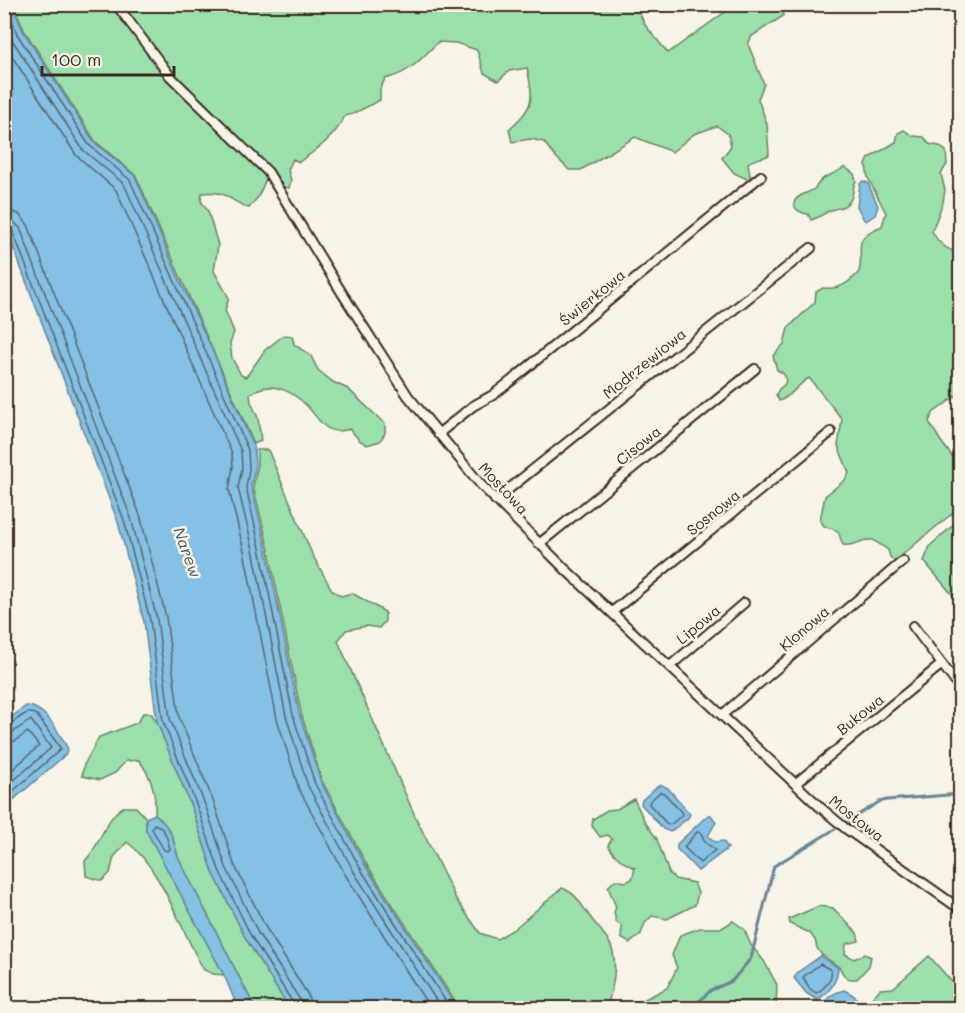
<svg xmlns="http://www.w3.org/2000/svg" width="965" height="1013" font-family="Mali,sans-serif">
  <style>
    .green { fill: #9bdfab; stroke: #6b8464; stroke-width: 1.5 }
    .water { fill: #85c1e4; stroke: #678595; stroke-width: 1.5 }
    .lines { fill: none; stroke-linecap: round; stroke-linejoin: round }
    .shore { stroke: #59666d; stroke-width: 1.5 }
    .stream { stroke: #678595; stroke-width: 3 }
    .street-casing { stroke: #3b2a1e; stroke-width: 12 }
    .street { stroke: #f7f3e8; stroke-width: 8 }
    .labels { text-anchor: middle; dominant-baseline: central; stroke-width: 5; stroke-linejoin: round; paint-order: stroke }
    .street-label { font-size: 15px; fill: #3b2a1e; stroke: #f7f3e8 }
    .water-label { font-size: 16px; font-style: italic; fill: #515759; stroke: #f7f3e8 }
  </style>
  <rect width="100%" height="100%" fill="#f7f3e8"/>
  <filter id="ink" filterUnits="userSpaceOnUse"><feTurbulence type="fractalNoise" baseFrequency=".0167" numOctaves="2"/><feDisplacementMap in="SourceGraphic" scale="12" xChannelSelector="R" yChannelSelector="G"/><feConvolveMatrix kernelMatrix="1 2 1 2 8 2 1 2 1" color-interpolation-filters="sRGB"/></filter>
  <g filter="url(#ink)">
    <path class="green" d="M14,5H636L645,25L668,53L725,12L732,5H783V16L752,36L748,44L764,84L758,99L767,124L769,155C762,159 755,158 748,163L751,181L734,173L722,158L731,146L728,134L717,126L694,134L672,152L635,137L581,170H569L552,153L544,142L531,139L512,142L509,129C534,108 534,99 527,68L509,71L498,81L484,73L477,50L456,43L438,42C420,60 410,73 385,79L380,89V100L353,114L345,116C335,137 318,149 299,162L293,159L288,170L291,180L289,188L283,187L274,177H267L258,197L249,208C228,201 229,190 202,193L201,201L208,211L218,245L214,271L229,298L225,310L234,332L230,343L232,358L241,375L246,377L265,350L284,335L292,336L294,344L311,356L318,370L333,382L348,389L385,424V433L380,441L367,445L359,440L350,429C343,431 334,433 327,428C320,423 314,414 308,407C293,391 270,379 250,394L251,402L258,418L261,441L254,444L136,176L95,141L24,30Z
      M904,130L913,136L924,137L929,144L939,146L946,151L947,164L941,174L945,190L943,202L932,231C938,243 946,251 960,252V393L933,413L929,422L940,440L960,467V507L895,561L890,557L888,550L873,540C862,538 855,547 843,545L838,531L824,526L820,520L825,496L845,480L849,473L838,446L842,419L809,378C798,384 791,397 779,401L776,395L779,389L785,384C787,376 784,373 777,370L773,356L784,344L788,328L815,302L816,292L823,288C839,290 849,283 859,272C865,248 849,239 882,226L886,213L868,178L866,165L869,158L896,142L898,133Z
      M845,167L854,174L856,181C852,187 854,193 851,199C846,209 837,207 829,211C823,214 819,218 811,220L808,214C798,213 787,204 800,196C805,193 810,192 814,189C817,186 819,181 824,178C831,174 838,172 845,167Z
      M257,450H268L312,554L332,590L341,596L352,593L385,612V621L379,628L367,626L346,630L338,641L415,816L456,899L480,933L497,939L514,929L562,888C576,893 580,903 588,914C594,923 602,931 608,940C619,958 614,982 609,1000L613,1008H459L367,865L322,781L301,713L268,546L253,486L257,469Z
      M960,519V604L924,561L930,546Z
      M143,713H151L157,722L193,811L213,872L246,939L289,1008H255L178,857C173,837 171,828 155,814C156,793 152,778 139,760L126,761L115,773L100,780L82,776L84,765L99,737L137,723Z
      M634,799L645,822L657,839L669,873L675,879L694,883L698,893L695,905L667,919L652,916L645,923L641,934L630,943L621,938L622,926L616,922L614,912L616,907L608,887L615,880L626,882L632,879L635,868C624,864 613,855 608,845L612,839L608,835L600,837L592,826L593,819L607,810L617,809Z
      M123,807H136L146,818V830L224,975L213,974L204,970C182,933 161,867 127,842L114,857L110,873L102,881L86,876L85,861C101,845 104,819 123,807Z
      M819,906L833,908L857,933L859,941L846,944L845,954L854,959L865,954L871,957L869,966L857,979H849L843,974L840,968L821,954L817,948L815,940L810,933L790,924L789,919Z
      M733,921L744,929L751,945L764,961L777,985L776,1008H634L643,1000L667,988L677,968L672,955L680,935L700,928H722Z
      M929,956L953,983H960V1008H863L880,989L893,988Z"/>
    <path class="water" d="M12,5L23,31L94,142L135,176L181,283L211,347L254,448L255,469L251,485L266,546L299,713L321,782L365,865L457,1008H289L246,939L213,872L193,811L157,722L144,622L118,522L5,226L4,5Z
      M863,181L868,183L878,206L875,215L866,221L864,220L857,206L860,184Z
      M26,706C45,706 60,734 68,749L65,755L5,807V722Z
      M662,785L668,788L690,814L688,818L670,832L663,829L641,804L642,800L658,786Z
      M155,814C171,828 173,837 178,857L255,1008H238L224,975L146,830V818Z
      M708,815H711L716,822L708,836L715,842L723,841L728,848L698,871L677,849V844Z
      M821,956L838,968C837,982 829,993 817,1000L806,993L794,978L798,972Z
      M844,990C854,995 859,998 860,1008H824C824,997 834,993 844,990Z"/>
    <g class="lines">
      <path class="shore" d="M7,4L17,34L89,145L130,180L205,350L248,450L249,469L246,487L260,548L293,715L315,784L360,868L450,1008
        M4,22L11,38L83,150L124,184L241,451L242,468L238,488L253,549L286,716L308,786L354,872L441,1008
        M4,44L76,155L116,190L232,454L233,467L229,490L244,551L277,719L299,789L346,876L430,1008
        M4,210L19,214L28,225L140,515L166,617L179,717L214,803L234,864L266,928L308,995L311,1008
        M4,220L14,222L20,228L131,518L157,619L170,719L206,807L226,867L258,933L300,1000L301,1008
        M4,227L9,228L13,232L124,520L150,620L163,721L198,809L219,870L251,936L293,1003L294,1008
        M4,726C17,724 24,707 37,715L61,749L4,799
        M4,733L13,732L31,720L51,748L4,789
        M4,742L15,741L28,732L39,746L4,777
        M660,792L664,793L682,813L681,816L670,825L667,824L649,804L650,801Z
        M154,824C165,827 167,838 170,849L168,851L164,850L152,829Z
        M697,832L701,833L705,842L715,850L700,863L684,847Z
        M820,964L831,970C833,979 824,989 816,993L810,989L803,977Z"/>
      <path class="stream" d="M848,821L879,802L887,800L960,794
        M692,1008L711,990L732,981L751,958L774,866L835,829"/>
      <defs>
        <path id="street" d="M116,4L170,76L268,172L342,293L408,396L481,485L565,569L820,807L845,828L960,909
          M438,434L473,406L493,395L511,381L761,176
          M495,500L811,248
          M539,544L755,369
          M612,612L831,432
          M913,626L960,688
          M670,666L744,603
          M722,715L903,561
          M795,784L942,664"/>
      </defs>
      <use href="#street" class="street-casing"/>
      <use href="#street" class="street"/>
    </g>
  </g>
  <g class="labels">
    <g class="street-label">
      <text transform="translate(592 297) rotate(-39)">Świerkowa</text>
      <text transform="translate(644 363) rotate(-39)">Modrzewiowa</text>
      <text transform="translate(638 445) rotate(-39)">Cisowa</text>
      <text transform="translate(504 488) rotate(47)">Mostowa</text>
      <text transform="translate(713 512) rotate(-39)">Sosnowa</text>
      <text transform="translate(698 624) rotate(-40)">Lipowa</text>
      <text transform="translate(804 628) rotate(-41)">Klonowa</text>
      <text transform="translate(860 714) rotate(-39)">Bukowa</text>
      <text transform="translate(857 818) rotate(38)">Mostowa</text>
    </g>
    <g class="water-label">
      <text transform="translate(188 552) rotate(70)">Narew</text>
    </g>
  </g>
  <rect width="965" height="1013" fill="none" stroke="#f7f3e8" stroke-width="24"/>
  <rect x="12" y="12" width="941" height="989" fill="none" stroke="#3b2a1e" stroke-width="2" filter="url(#ink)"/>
  <path d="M42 66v9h132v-9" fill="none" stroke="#3b2a1e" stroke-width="3"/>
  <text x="51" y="66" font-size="18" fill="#3b2a1e" stroke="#f7f3e8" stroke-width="4.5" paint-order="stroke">100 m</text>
</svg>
